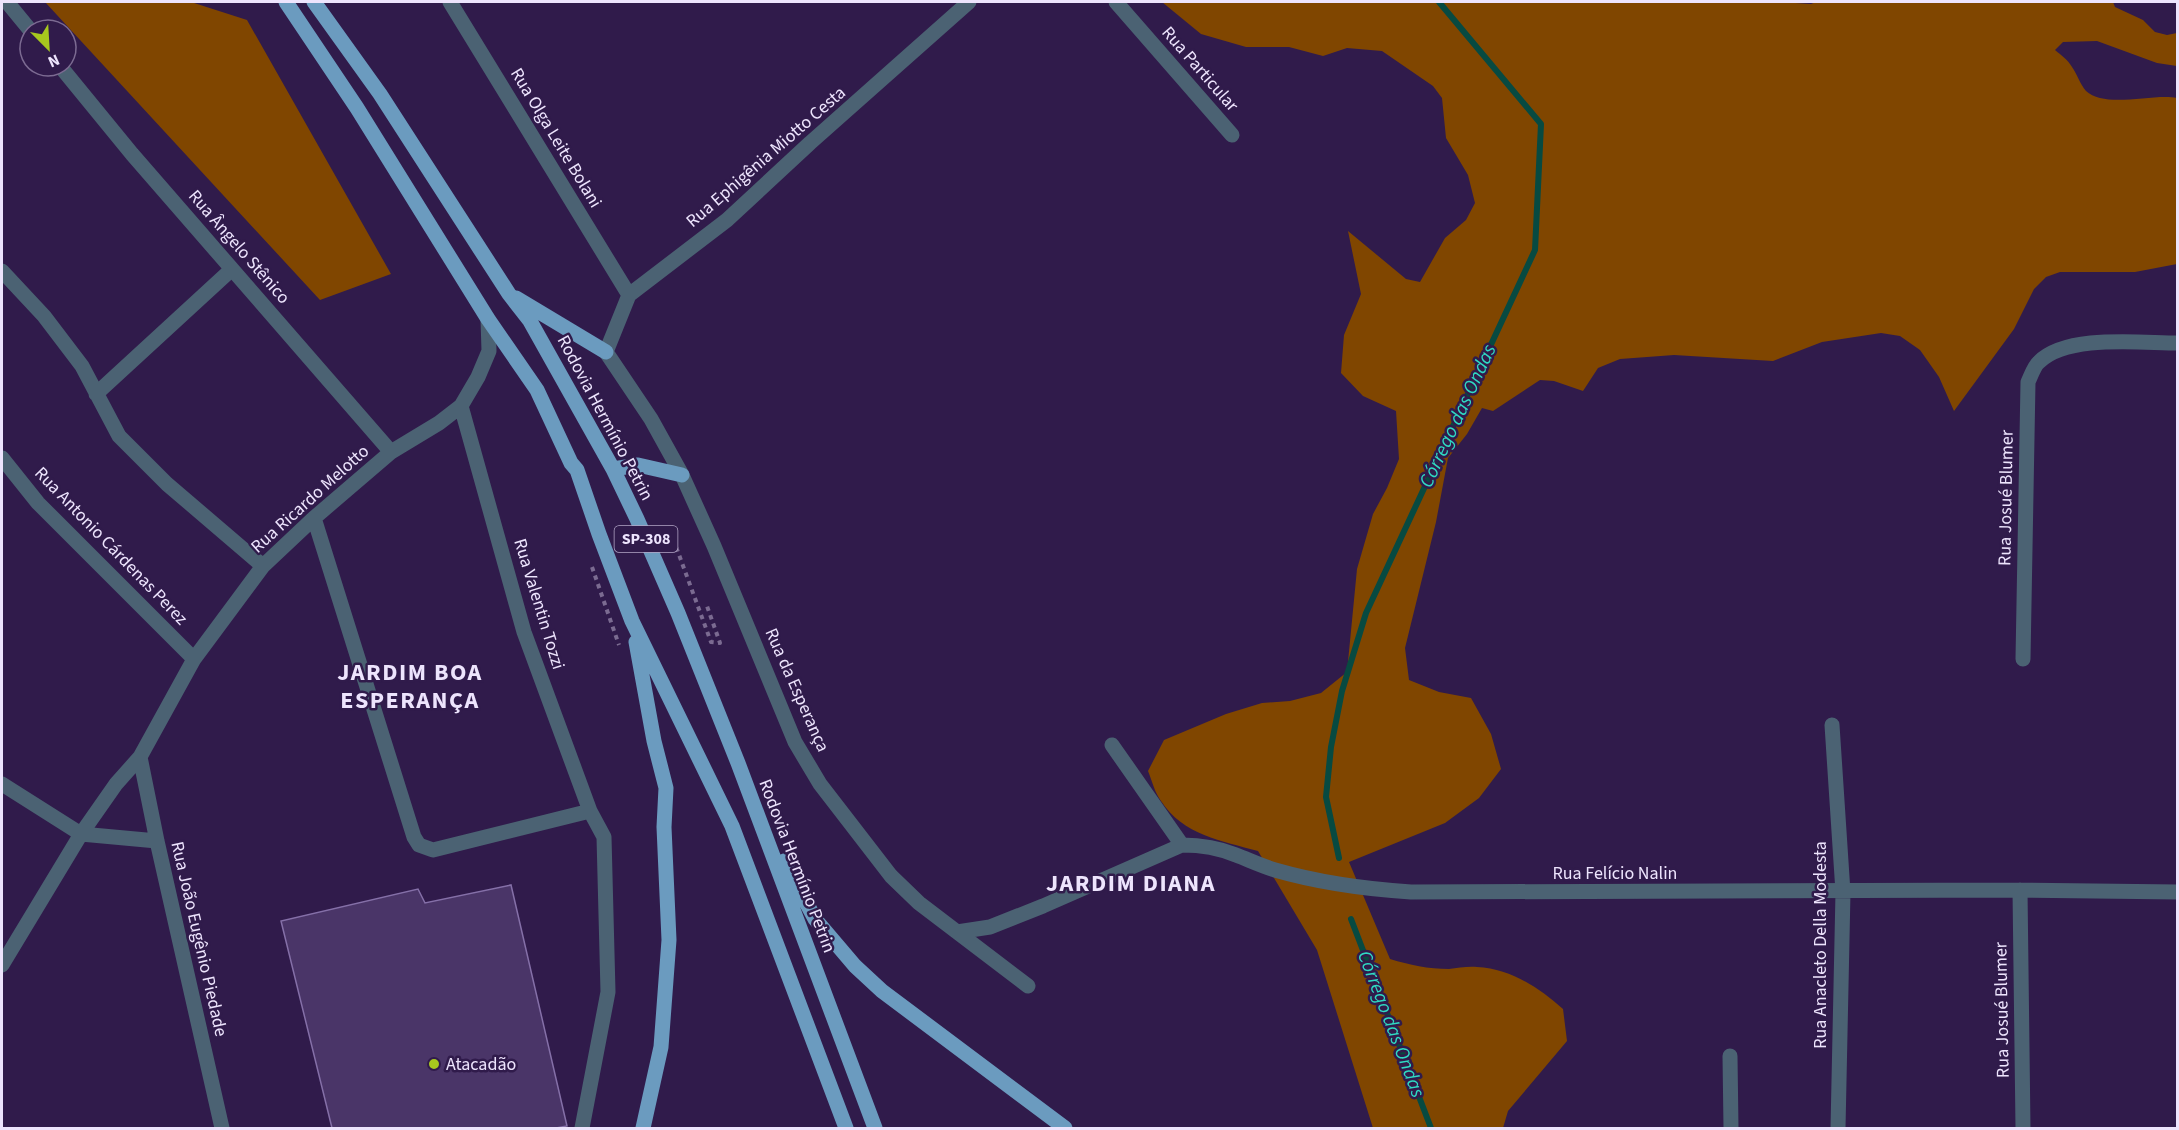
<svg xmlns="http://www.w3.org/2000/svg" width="2179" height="1130" font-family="'Source Sans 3',sans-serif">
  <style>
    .forest { fill: #804600 }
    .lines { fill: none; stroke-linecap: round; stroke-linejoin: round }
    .stream { stroke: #074a41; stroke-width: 6 }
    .building { fill: #4a3568; stroke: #8570a8; stroke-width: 1.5 }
    .path { stroke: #7b6b91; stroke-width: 4; stroke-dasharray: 4.5 4.5; stroke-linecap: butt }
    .minor { stroke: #4b6273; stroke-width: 15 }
    .major { stroke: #6b9bbf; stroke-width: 15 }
    .poi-dot { fill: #a7c81e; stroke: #301b4b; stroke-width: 2 }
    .labels { text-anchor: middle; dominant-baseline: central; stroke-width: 5; stroke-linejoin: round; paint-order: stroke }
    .shield { fill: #301b4b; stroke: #b4a8c8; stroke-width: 1.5 }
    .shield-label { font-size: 16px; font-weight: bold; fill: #ede4fd }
    .street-label { font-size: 18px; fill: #ede4fd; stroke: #301b4b }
    .poi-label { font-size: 18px; fill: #ede4fd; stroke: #301b4b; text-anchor: start }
    .water-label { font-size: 20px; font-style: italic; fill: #2fdac3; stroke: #301b4b }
    .district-label { font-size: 24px; font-weight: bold; letter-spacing: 1.5px; fill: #ede4fd; stroke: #301b4b }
  </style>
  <rect width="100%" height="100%" fill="#301b4b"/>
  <path class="forest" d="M45,2H191L247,20L391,274L320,300Z
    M1162,2H1780L1811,4L1816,2H2113L2115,7L2143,20L2155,32L2167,35L2177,33V66L2157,63L2097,41L2063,42L2055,50C2061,55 2068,60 2072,67C2077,74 2080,84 2086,91C2105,109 2154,93 2177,98V264L2135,272H2060L2046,277L2034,289L2014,329L1954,411L1939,377L1920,350L1900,336L1881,333L1822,342L1773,361L1674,355L1620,359L1598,368L1583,391L1554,381L1540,380L1493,411L1482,408L1467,434L1448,458L1436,522L1405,648L1409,680L1439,692L1471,698L1491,734L1501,769L1479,798L1445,823L1349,862L1390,959C1410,965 1428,969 1449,969C1458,968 1468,966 1477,967C1511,969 1538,987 1563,1009L1567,1041L1508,1111L1503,1128H1373L1317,950L1258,851C1222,841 1183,835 1161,801C1155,793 1152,781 1148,771L1164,740L1226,714L1262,703L1290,701L1321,693L1347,672L1357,569L1373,514L1387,488L1399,459L1396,411L1363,396L1341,373L1344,335L1361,294L1348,231L1406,279L1420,282L1445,238L1466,220L1475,203L1468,175L1446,138L1442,98L1433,86L1382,51L1347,48L1323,56L1289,47H1246L1201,34Z"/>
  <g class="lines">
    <path class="stream" d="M1339,858L1326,797L1331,747L1342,691L1366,613L1535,250L1541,124L1439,2
      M1351,919L1431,1128"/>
  </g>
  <path class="building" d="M511,885L567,1126L556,1128H332L281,921L418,889L425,903Z"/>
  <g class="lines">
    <path class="path" d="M660,537L671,533L711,642L720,643L707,606
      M592,567L619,645"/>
    <path class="minor" d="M7,2L30,30
      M450,2L629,295
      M969,2L810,143L727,220L629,295L606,352L651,419L682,475L714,546L795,742L820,784L891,876L919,903L1028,986
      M1116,2L1232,135
      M60,66L132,154L391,452
      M2,271L44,316L82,366L119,436L167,484L263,566
      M96,394L232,269
      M461,406L524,632L590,811L604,837L608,992L582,1128
      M2,458L38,503L194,659
      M314,518L414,837L419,845L433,850L590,811
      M2023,659L2028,382C2031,376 2034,366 2039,362C2067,334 2140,343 2178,343
      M1832,725L1843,892L1838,1128
      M1112,745L1182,845C1201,845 1219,848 1236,855C1249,860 1262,866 1275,870C1320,883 1365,889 1411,892L2020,890L2178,892
      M140,757L157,841L222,1128
      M2,784L81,834L157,841
      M2020,890L2023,1128
      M957,932L990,927L1043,906L1182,845
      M2,965L81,834L116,784L140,757L194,659L263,566L314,518L391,452L439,423L461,406L478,377L489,351L488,319
      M1730,1056L1731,1128"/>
    <path class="major" d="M286,2L357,108L488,319L537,390L571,463L577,470L599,534L632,621L732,826L846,1128
      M314,2L380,94L509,294L530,321L613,469L637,519L678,613L738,763L875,1128
      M516,298L606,352
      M613,469L638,465L682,475
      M636,642L654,741L666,788L664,827L669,940L661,1047L643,1128
      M784,861L815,919L855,966L882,991L1065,1128"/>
  </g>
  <circle class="poi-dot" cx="434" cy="1064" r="6"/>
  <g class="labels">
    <rect class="shield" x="614.5" y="526" width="63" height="26" rx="4.5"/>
    <g class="shield-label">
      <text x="646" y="539">SP-308</text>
    </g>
    <g class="street-label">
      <text transform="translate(1200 69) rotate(49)">Rua Particular</text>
      <text transform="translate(556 138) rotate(59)">Rua Olga Leite Bolani</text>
      <text transform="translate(766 157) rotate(-41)">Rua Ephigênia Miotto Cesta</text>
      <text transform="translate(239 247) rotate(49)">Rua Ângelo Stênico</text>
      <text transform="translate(605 418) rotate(62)">Rodovia Hermínio Petrin</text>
      <text transform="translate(2006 498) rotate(-89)">Rua Josué Blumer</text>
      <text transform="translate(310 499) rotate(-42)">Rua Ricardo Melotto</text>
      <text transform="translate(111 546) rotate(46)">Rua Antonio Cárdenas Perez</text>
      <text transform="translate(539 604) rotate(73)">Rua Valentin Tozzi</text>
      <text transform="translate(797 690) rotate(66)">Rua da Esperança</text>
      <text transform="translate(797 866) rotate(69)">Rodovia Hermínio Petrin</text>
      <text x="1615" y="873">Rua Felício Nalin</text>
      <text transform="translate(199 939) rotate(77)">Rua João Eugênio Piedade</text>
      <text transform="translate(1820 945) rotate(-90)">Rua Anacleto Della Modesta</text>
      <text transform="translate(2002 1010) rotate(-91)">Rua Josué Blumer</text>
    </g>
    <g class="poi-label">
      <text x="446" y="1064">Atacadão</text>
    </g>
    <g class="water-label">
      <text transform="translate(1458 416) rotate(-65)">Córrego das Ondas</text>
      <text transform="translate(1391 1024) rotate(69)">Córrego das Ondas</text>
    </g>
    <g class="district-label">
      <text x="410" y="672">JARDIM BOA<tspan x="410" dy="28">ESPERANÇA</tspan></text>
      <text x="1131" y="883">JARDIM DIANA</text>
    </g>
  </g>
  <rect width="2179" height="1130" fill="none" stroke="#ede4fd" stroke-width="6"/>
  <g transform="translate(48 48) rotate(156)"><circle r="28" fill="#301b4b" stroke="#7c6b92" stroke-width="1.5"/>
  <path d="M0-4.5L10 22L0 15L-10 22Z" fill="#a7c81e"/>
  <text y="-9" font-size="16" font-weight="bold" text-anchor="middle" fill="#ede4fd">N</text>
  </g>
</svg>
